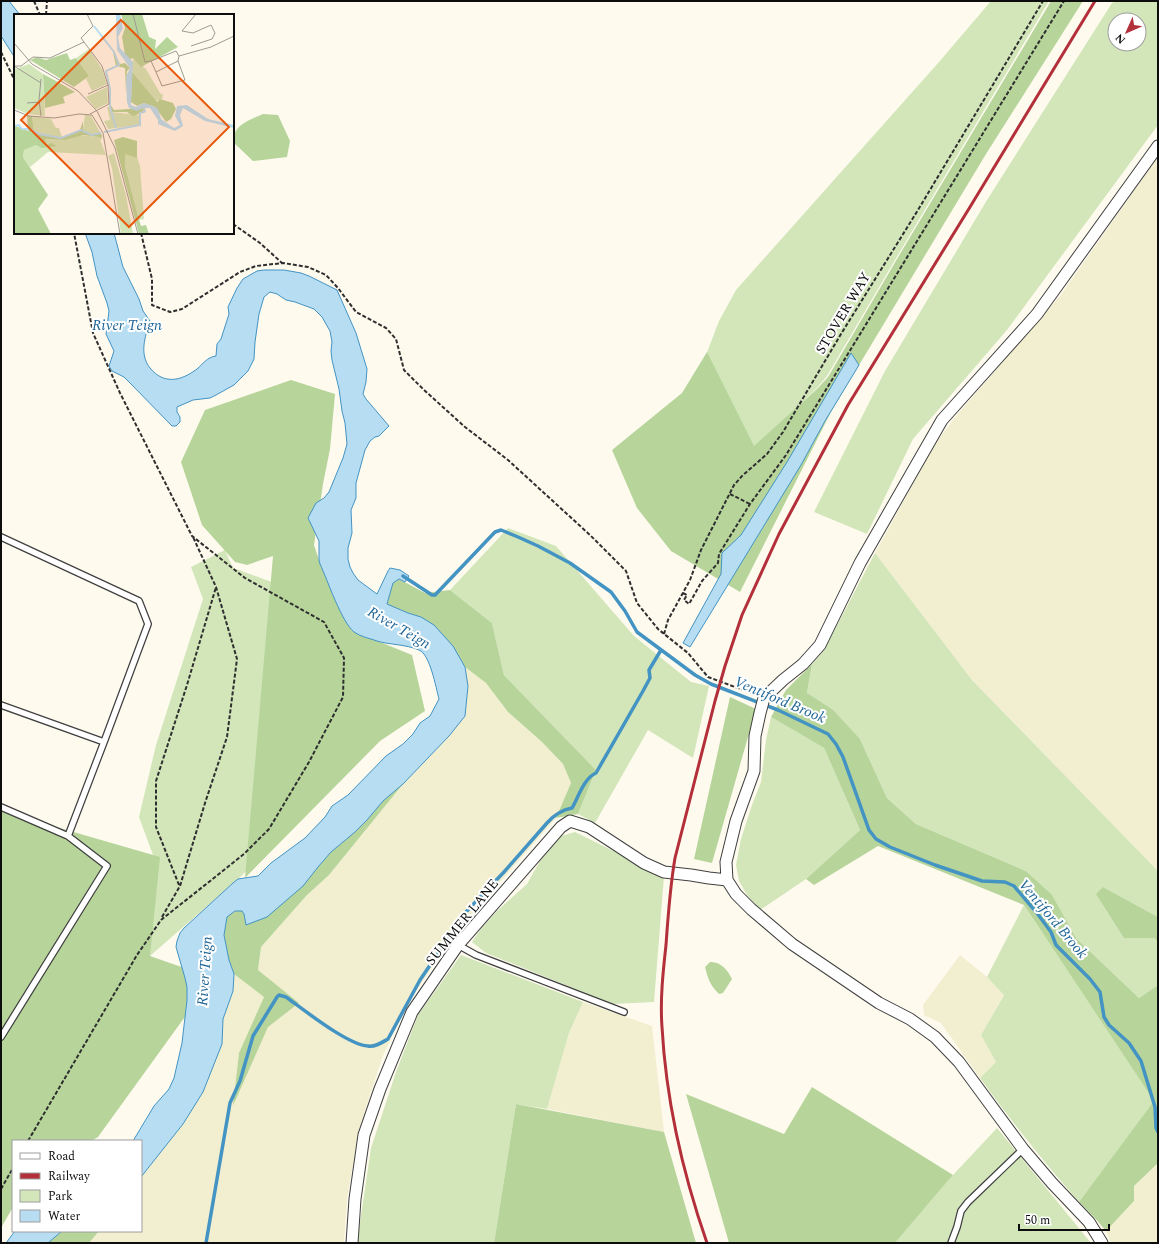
<svg xmlns="http://www.w3.org/2000/svg" width="1159" height="1244" font-family="Spectral,serif">
  <style>
    .farmland { fill: #f2eed0 }
    .green { fill: #d2e6ba; fill-rule: evenodd }
    .forest { fill: #b7d59b }
    .water { fill: #b7ddf2; stroke: #4393c3 }
    .lines { fill: none; stroke-linecap: round; stroke-linejoin: round }
    .stream { stroke: #4393c3; stroke-width: 3.5 }
    .service-casing { stroke: #404040; stroke-width: 8 }
    .minor-casing { stroke: #404040; stroke-width: 13 }
    .path { stroke: #2f2f2f; stroke-width: 2; stroke-dasharray: 4 2; stroke-linecap: butt }
    .service { stroke: #fff; stroke-width: 5.5 }
    .minor { stroke: #fff; stroke-width: 11 }
    .rail { stroke: #b32f39; stroke-width: 3 }
    .labels { text-anchor: middle; dominant-baseline: central; stroke-width: 4; stroke-linejoin: round; paint-order: stroke }
    .street-label { font-size: 14px; fill: #0d0d0d; stroke: #fff }
    .water-label { font-size: 15px; font-style: italic; fill: #1f6596; stroke: #fff }
    .inset-river { fill: none; stroke: #b7ddf2; stroke-width: 2 }
    .inset-road { fill: none; stroke: #9e9b94; stroke-width: 1 }
    .view { fill: #e8590c; fill-opacity: 0.15; stroke: #e8590c; stroke-width: 2 }
    .inset-edge { fill: none; stroke: #0d0d0d; stroke-width: 2 }
  </style>
  <rect width="100%" height="100%" fill="#fefaee"/>
  <path class="farmland" d="M1158,157V871L972,680L875,553L935,444L957,415L1060,296Z
    M465,667L486,683L508,712L542,742L563,764L571,783L556,818L452,937L405,1008L382,1058L359,1129L347,1199L344,1243H89L99,1231H141V1177L183,1124L222,1044L223,1019L233,991L234,974L265,996L239,1053L234,1104L268,1026L299,1003L258,970L261,947L307,895L329,875L403,784L449,736L465,716L468,686Z
    M960,955L987,977L1004,994L981,1035L996,1062L980,1078L941,1023L924,1015L923,1005Z
    M583,1002L652,1026L664,1132L547,1109L569,1033Z
    M1158,1163V1243H1111L1106,1231L1134,1201V1186Z"/>
  <path class="green" d="M991,1H1049L895,260L827,376L817,388L754,449L706,355L719,321L736,290L939,62Z
    M1118,1H1158V125L1007,330L913,439L867,534L814,512L885,371L987,200L1112,3ZM1115,20H1139V44H1115Z
    M508,528L556,546L634,636L691,682L709,686L693,758L648,730L595,823L578,814L596,770L504,675L492,623L450,590Z
    M225,550L233,568L302,593L261,857L238,879L150,956L153,855L139,817L156,745L203,599L191,567Z
    M875,553L972,680L1158,871V917L1103,887L1124,938H1154L1158,942V985L1139,998L1076,938L1052,896L1026,871L916,824L887,798L860,739L807,693L812,664L824,650Z
    M771,717L824,748L860,830L806,879L760,910L747,895L739,881L736,865L741,839L752,805L761,782L766,740Z
    M575,832L664,876L654,1002L613,1004L486,953L472,942L480,930L497,911L527,884L540,861L561,836Z
    M1024,905L1155,1102L1079,1202C1044,1162 1011,1121 980,1078L996,1062L981,1035L1004,995L987,977Z
    M461,955L583,1002L569,1033L547,1109L516,1104L494,1243H357L371,1148L396,1072L418,1015Z
    M997,1128L1091,1243H895L953,1175Z"/>
  <path class="forest" d="M1051,1H1083L986,154L832,410L740,592L671,551L637,508L612,450L682,393L707,352L754,446L817,389L828,377L897,259Z
    M263,114L278,115L290,141L287,157L253,161L233,142C233,125 249,120 263,114Z
    M291,380L335,394L330,449L323,484L314,545L319,560L353,631L412,655L425,711L380,741L245,878L273,556L247,565L235,562L202,525L181,462L205,410Z
    M399,579L425,593L450,590L492,623L504,675L596,770L578,814L556,818L571,783L563,764L542,742L508,712L486,683L465,667L453,646L421,617L408,613L387,604L393,583Z
    M812,664L807,693L833,710L860,739L887,798L916,824L1026,871L1052,895L1076,938L1139,998L1158,985V1163L1134,1186V1201L1106,1231L1094,1217L1079,1202L1154,1101L1024,905L878,846L814,885L806,879L860,830L824,748L771,717L786,690Z
    M730,697L756,709L712,863L694,859Z
    M403,784L329,875L307,895L261,947L258,970L299,1003L268,1027L233,1106L239,1053L264,997L234,974L229,960L224,935L227,917L230,914L238,910L242,911L244,914L306,882L318,867L331,852L355,832L367,820L383,800Z
    M1,811L160,857L150,956L213,978L98,1137L91,1141H13V1207L1,1228Z
    M1103,887L1158,917V942L1154,938H1124L1096,894Z
    M710,962C720,961 728,970 732,979L723,993L719,994C710,985 708,979 705,967Z
    M812,1087L953,1175L895,1243H729L686,1094L784,1134Z
    M516,1104L664,1132L696,1243H494Z
    M62,1231H99L89,1243H48Z"/>
  <path class="water" d="M1,1H9L20,15H15V58L1,36Z
    M85,233H114L123,267L139,299L143,311L150,321C145,337 139,354 150,368C164,385 181,381 197,369C203,364 207,357 216,356L217,344L221,339L229,314L228,307L237,288L243,279L257,271L264,270H284L301,273L309,276L337,290L356,333L367,369L366,382L363,394L366,399L389,426L379,436L375,437L370,441L365,450L356,483V498L351,510L352,533L348,548V559L350,567L353,573L358,580L377,594L388,571L390,568L400,570L409,576L405,582L399,579L393,583L387,604L408,613L421,617L434,625L453,646L465,667L468,686L465,716L449,736L403,784L383,801L367,820L355,832L331,852L318,867L303,886L267,917L246,925L244,914L242,911H235L227,917L224,935L229,960L234,974L233,991L223,1019L222,1044L203,1092L183,1124L141,1177V1141H133L154,1106L169,1089L174,1078L182,1043L187,1000V987L185,978L176,947L177,941L180,933L184,928L233,883L238,879L258,876L271,863L305,838L325,817L332,806L348,795L386,756L403,744L413,734L420,723L430,716L439,699C436,688 430,654 419,650C405,644 390,645 377,641C369,638 361,637 354,632C341,621 328,581 320,564L319,560V541L308,518L316,503L324,498L329,492L343,458L347,444L345,423L342,411L339,389L332,360L331,351L332,342L330,331L322,317L314,309L295,302L286,300L277,294L270,292L264,297L259,314L255,342L254,359L248,371L234,385L216,395L210,398L193,400L177,407V412L180,417V422L176,426H172L131,384L124,377L112,371L109,366L114,351L106,334L109,311L107,303L97,276L92,252Z
    M851,353L859,365L825,421L801,465L690,647L683,643L721,574L722,553L741,535L787,462Z
    M15,1231H62L48,1243H6Z"/>
  <g class="lines">
    <path class="stream" d="M403,576L432,595H435L495,532L501,530L518,537L538,546L570,563L611,592L625,611L637,632L695,675L711,684L778,710L828,734L836,744L843,757L869,830L876,839L890,847L935,865L982,881L1005,882L1014,886L1037,913L1051,932L1056,945L1090,979L1100,992L1104,1017L1109,1025L1129,1043L1141,1061L1155,1107L1156,1128L1158,1132
      M206,1243L230,1103L240,1081L253,1036L277,997L279,995L286,997C304,1010 348,1045 368,1046C375,1047 381,1043 388,1039L420,980L466,912L504,872L547,823C554,815 561,810 572,808C578,798 584,778 596,773L643,691L650,678L649,670L661,650"/>
    <defs>
      <path id="service" d="M1,537L139,601L148,624L104,742L1,705
        M1,807L68,836L104,742
        M458,945L476,955L624,1012
        M1,1037L107,866L68,836
        M951,1243L957,1227L961,1211L968,1202L1023,1149"/>
      <path id="minor" d="M352,1243L355,1199L364,1135L380,1089L412,1012L458,945L561,827L570,821L589,827L644,863L664,872L691,875L709,878L727,880
        M1102,1243L1089,1222L1052,1183L1023,1149L959,1062L935,1037L910,1019L879,1003L792,944L751,909L736,894L727,880L726,862L736,821L754,771L755,736L760,713L764,698L783,680L803,664L820,645L860,563L942,420L1037,314L1158,146"/>
    </defs>
    <use href="#service" class="service-casing"/>
    <use href="#minor" class="minor-casing"/>
    <path class="path" d="M34,1L40,15
      M46,15L47,1
      M1,52L15,81
      M233,224L260,243L282,263
      M141,233L152,279V305L170,312L182,309L240,272L256,266L283,263L308,267L326,275L338,288L356,312L386,328L396,339L404,370L424,390L465,427L508,460L590,535L626,571L637,603L658,629L688,653L708,677L754,694
      M730,494L750,504
      M683,593L687,595L684,600L689,604L702,581L718,563L719,554L750,504L786,455L1064,1
      M664,634L668,620L690,580L701,550L734,485L742,476L767,454L783,432L841,334L918,210L1043,1
      M179,885L156,827V781L187,685L216,587
      M162,917L180,886L205,803L227,737L237,659L216,587L193,537
      M28,1141L137,955L161,920L244,854L269,829L309,762L343,697L344,658L324,622L245,578L192,536L120,393L93,333L74,233
      M1,1189L13,1168"/>
    <use href="#service" class="service"/>
    <use href="#minor" class="minor"/>
    <path class="rail" d="M707,1243C683,1174 666,1100 662,1027C660,1000 663,972 666,945C668,916 670,887 675,858L715,701L725,666L742,615L779,534L848,405L970,207L1095,1"/>
  </g>
  <g class="labels">
    <g class="street-label">
      <text transform="translate(843 313) rotate(-59)">STOVER WAY</text>
      <text transform="translate(462 922) rotate(-51)">SUMMER LANE</text>
    </g>
    <g class="water-label">
      <text x="127" y="325">River Teign</text>
      <text transform="translate(399 628) rotate(30)">River Teign</text>
      <text transform="translate(780 700) rotate(23)">Ventiford Brook</text>
      <text transform="translate(1053 919) rotate(50)">Ventiford Brook</text>
      <text transform="translate(205 971) rotate(-86)">River Teign</text>
    </g>
  </g>
  <g transform="translate(14 14)">
    <rect width="220" height="220" fill="#fefaee"/>
    <path d="M75,35L88,55L93,70L78,77L72,65L75,62L62,44ZM119,44L132,55L146,79L149,81L148,85L138,88L118,62ZM15,50L29,60L31,102L14,100L0,94V53L2,55ZM93,73L94,89L82,95L72,83ZM93,93H95L97,98L125,101V111L94,115L90,107L96,106ZM71,100L77,102L86,118L79,120L69,116ZM18,102L37,105L42,114H45L48,123L20,118ZM65,121L85,123L92,141L34,138L16,153L9,143L10,136L16,133L22,131L35,134L30,129V125L51,126ZM100,139L112,181L119,220H107L98,154L94,142ZM111,139L123,143L126,152L130,205L125,206L111,152Z" fill="#d2e6ba"/>
    <path d="M107,0H128L135,23L142,26L141,35L153,23L164,33L127,53L119,44L112,47L108,23L111,14ZM99,38L106,50L111,49L116,54L113,57L112,80L111,54L102,52ZM53,39L56,46L62,44L75,62L60,73L16,46L23,43L32,46ZM118,58L143,88L146,85L159,89L162,95L157,105L152,108L141,93L130,89L123,92L117,88ZM29,60L44,68L61,78L49,83L51,89L31,94ZM96,90L100,96L129,94L130,98L119,102L113,98H97ZM13,102H18L20,118L48,123L66,116L69,107V116L79,120L86,118L88,121L87,126L85,123L69,121L51,126L31,125L32,132L37,129L43,132L28,134L22,131L10,136L9,143L34,181L24,195L37,220H0V111L14,117ZM109,123L123,127V144L111,140V152L125,206L127,212L132,211L135,220H125L100,126Z" fill="#b7d59b"/>
    <path d="M102,0H106L109,14L104,23L106,34L119,48L117,91L122,93L130,89L139,92L144,95L147,105L160,114L166,111L161,102L163,92L173,91L194,105L220,111V114L191,107L169,94L166,101L169,112L161,117L144,110V106L136,94H131L132,98L130,99L129,94L123,97L115,94L113,88L112,63L116,54L103,36Z" fill="#b7ddf2"/>
    <path class="inset-river" d="M80,12L100,38L105,51L92,57L96,75V93L102,114M0,112L5,111L8,115H16L25,120L47,124L67,116L78,121L87,119M90,118L126,111V99L130,98"/>
    <path class="inset-road" d="M73,0L79,12L67,24L88,52L94,71L95,90L76,100M119,0L131,48L137,47M0,29L18,50L64,77L83,97L101,134L124,220M177,32L198,25L201,19L197,11L179,19L168,17L182,0M164,47L142,58L148,72L171,66L164,47L165,42L197,33L220,22M0,52H7L19,43L36,44L70,28M0,52L27,69M142,58L137,47L162,37L165,42M27,65L25,86L27,102M74,80L94,71M13,89L26,88M0,96L15,102L40,104L65,100L78,101L89,119L106,220"/>
    <path class="view" d="M107,6L215,113L115,213L7,106Z"/>
    <rect width="220" height="220" class="inset-edge"/>
  </g>
  <rect width="1159" height="1244" fill="none" stroke="#0d0d0d" stroke-width="4"/>
  <rect x="12" y="1140" width="130" height="92" fill="#ffffff" stroke="#9e9e9e"/>
  <rect x="20" y="1153" width="20" height="6" fill="#ffffff" stroke="#9e9e9e"/>
  <text x="48" y="1160" font-size="12" fill="#0d0d0d">Road</text>
  <rect x="20" y="1173" width="20" height="6" fill="#b32f39" stroke="#9e9e9e"/>
  <text x="48" y="1180" font-size="12" fill="#0d0d0d">Railway</text>
  <rect x="20" y="1190" width="20" height="12" fill="#d2e6ba" stroke="#9e9e9e"/>
  <text x="48" y="1200" font-size="12" fill="#0d0d0d">Park</text>
  <rect x="20" y="1210" width="20" height="12" fill="#b7ddf2" stroke="#9e9e9e"/>
  <text x="48" y="1220" font-size="12" fill="#0d0d0d">Water</text>
  <g transform="translate(1127 32) rotate(225)"><circle r="19" fill="#ffffff" stroke="#9e9e9e"/>
  <path d="M0-3L7 15L0 10L-7 15Z" fill="#b32f39"/>
  <text y="-6" font-size="11" font-weight="bold" text-anchor="middle" fill="#0d0d0d">N</text>
  </g>
  <path d="M1019 1224v6h90v-6" fill="none" stroke="#0d0d0d" stroke-width="2"/>
  <text x="1025" y="1224" font-size="12" fill="#0d0d0d" stroke="#ffffff" stroke-width="3" paint-order="stroke">50 m</text>
</svg>
